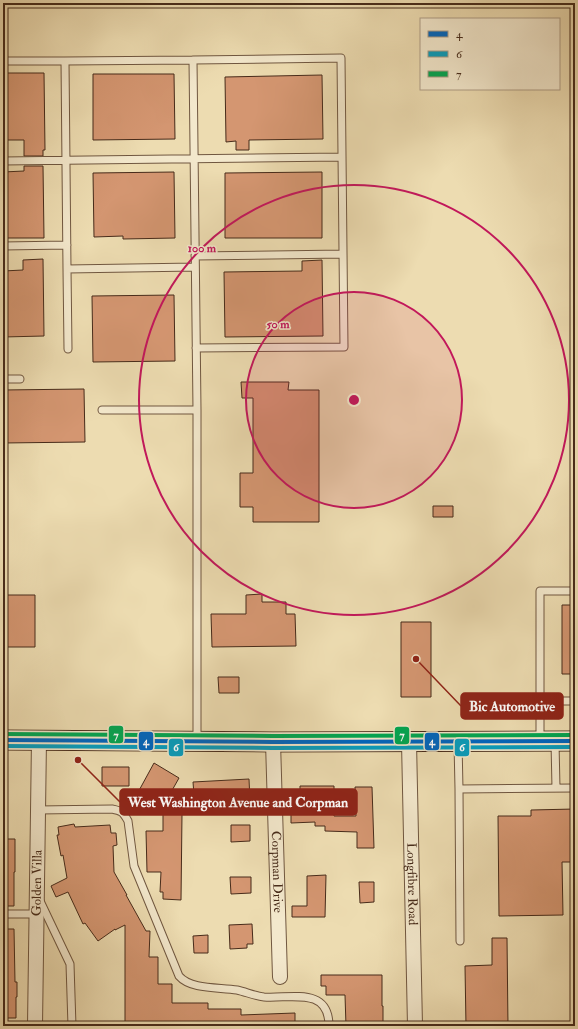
<svg xmlns="http://www.w3.org/2000/svg" width="578" height="1029" font-family="'IM FELL Double Pica',serif">
  <style>
    .building { fill: #d49671; stroke: #472b1a }
    .lines { fill: none; stroke-linecap: round; stroke-linejoin: round }
    .lane-casing { stroke: #705740; stroke-width: 9 }
    .street-casing { stroke: #705740; stroke-width: 16 }
    .secondary-casing { stroke: #472b1a; stroke-width: 21 }
    .lane { stroke: #f3e8cc; stroke-width: 7 }
    .street { stroke: #f3e8cc; stroke-width: 14 }
    .secondary { stroke: #f3e8cc; stroke-width: 19 }
    .bus-1-casing { stroke: #f3e8cc; stroke-width: 7 }
    .bus-2-casing { stroke: #f3e8cc; stroke-width: 7 }
    .bus-3-casing { stroke: #f3e8cc; stroke-width: 7 }
    .bus-1 { stroke: #0065bd; stroke-width: 4 }
    .bus-2 { stroke: #079cbc; stroke-width: 4 }
    .bus-3 { stroke: #00a651; stroke-width: 4 }
    .ring { fill: none; stroke: #c2185b; stroke-width: 2 }
    .labels { text-anchor: middle; dominant-baseline: central; stroke-width: 3; stroke-linejoin: round; paint-order: stroke }
    .street-label { font-size: 13px; fill: #472b1a; stroke: #f3e8cc }
    .centre { fill: #c2185b; stroke: #f3e8cc; stroke-width: 2 }
    .ring-label { font-size: 12px; text-anchor: middle; font-weight: bold; fill: #c2185b; stroke: #f3e8cc; stroke-width: 3; stroke-linejoin: round; paint-order: stroke }
    .leader { fill: none; stroke: #8f2418; stroke-width: 1.5 }
    .callout-dot { fill: #8f2418; stroke: #f3e8cc; stroke-width: 1.5 }
    .callout { fill: #8f2418; stroke: #8f2418; stroke-width: 1.5 }
    .callout-label { font-size: 14px; text-anchor: middle; font-weight: bold; fill: #fff }
    .line-badge { stroke: #f3e8cc; stroke-width: 1.5 }
    .badge-label { font-size: 11px; text-anchor: middle; font-weight: bold; fill: #fff }
  </style>
  <rect width="100%" height="100%" fill="#eddcb1"/>
  <filter id="stains"><feTurbulence type="fractalNoise" baseFrequency=".005" numOctaves="4"/><feColorMatrix values="0 0 0 0 .2 0 0 0 0 .09 0 0 0 0 .02 0 0 0 .5 -.17"/></filter>
  <radialGradient id="worn" r=".72"><stop offset=".6" stop-color="#630" stop-opacity="0"/><stop offset="1" stop-color="#630" stop-opacity=".3"/></radialGradient>
  <path class="building" d="M3,73H44L45,150H43V156H24V140H3Z
    M93,74H174L175,139L93,140Z
    M322,75L323,139L249,140V150H236V141L226,142L225,77Z
    M24,166H43L44,238H3V172L24,171Z
    M174,172L175,238L123,239V236L94,237L93,173Z
    M322,172V238H225V173Z
    M43,259L44,336L3,337V271L23,270V260Z
    M322,260L323,336L225,337L224,272L302,271V261Z
    M174,295L175,361L93,362L92,296Z
    M241,382H289L288,390H319V522H253V507H240V473H253V398H242Z
    M84,389L85,442L3,443V390Z
    M433,506H453V517H433Z
    M262,594V602H286V614H295L296,646L212,647L211,614H246V595Z
    M3,595H35V647H3Z
    M562,605H575V674H562Z
    M401,622H431V697H401Z
    M218,677H239V693H219Z
    M154,763L179,778L161,810L136,796Z
    M102,767H129V786H102Z
    M249,779L250,801L211,802V808H195L193,782Z
    M300,786H334V816H356L355,787H372L374,848H357V832L325,831V826H315V822L291,823V812H300Z
    M575,809V862H562L563,915L499,916L498,816H531V810Z
    M163,814H182L181,900L163,899V892H160L161,872H147L146,831H163Z
    M74,824L75,827L110,825L111,833H116L117,845L113,846L114,872L127,895H126L146,931H150L149,957H158V984H172V1003H208V1009H241V1015L295,1013V1026H125V925L115,930V929L98,941L85,923L83,924L68,892L56,897L51,886L67,878L63,855L61,856L57,835H59L58,827Z
    M231,825H250V841L231,842Z
    M3,839H15V872H14V906H3Z
    M326,875L325,917H292V906H307V876Z
    M230,877H251V893L231,894Z
    M359,882H374V902L360,903Z
    M252,924L253,944H247V948L230,949L229,925Z
    M3,929H14L15,982H17V997H16V1018H3Z
    M208,935V953H194L193,936Z
    M492,938H507L508,1026H466L465,966L492,965Z
    M321,975H382V1006H383V1024H368V1026H346L345,995H326V986H321Z"/>
  <g class="lines">
    <defs>
      <path id="lane" d="M3,61H65L67,269
        M65,61L193,60
        M3,161L342,157
        M3,246L67,245
        M195,256L343,254
        M196,348L344,347L341,58L193,60L197,410
        M68,349L67,269L195,267
        M3,379H20
        M102,410H197V741
        M540,701H575
        M540,741V591H575
        M458,742L459,789
        M555,742L556,788
        M38,810L112,809C122,811 123,812 128,821L134,866L179,976C191,990 220,987 237,990C246,992 255,996 264,997C290,999 329,986 329,1026
        M40,901L70,964L72,1026
        M3,914H37
        M460,941L459,789L575,788"/>
      <g id="street">
        <path id="s1" d="M273,742L280,977"/>
        <path id="s2" d="M409,742L415,1026"/>
        <path id="s3" d="M35,1026L39,740"/>
      </g>
      <path id="secondary" d="M3,740L273,742L575,741"/>
    </defs>
    <use href="#lane" class="lane-casing"/>
    <use href="#street" class="street-casing"/>
    <use href="#secondary" class="secondary-casing"/>
    <use href="#lane" class="lane"/>
    <use href="#street" class="street"/>
    <use href="#secondary" class="secondary"/>
    <defs>
      <path id="bus-1" d="M3,740L273,742L575,741"/>
      <path id="bus-2" d="M3,746L273,748L575,747"/>
      <path id="bus-3" d="M3,734L273,736L575,735"/>
    </defs>
    <use href="#bus-1" class="bus-1-casing"/>
    <use href="#bus-2" class="bus-2-casing"/>
    <use href="#bus-3" class="bus-3-casing"/>
    <use href="#bus-1" class="bus-1"/>
    <use href="#bus-2" class="bus-2"/>
    <use href="#bus-3" class="bus-3"/>
  </g>
  <circle cx="354" cy="400" r="108" fill="#c2185b" fill-opacity=".12"/>
  <g class="ring">
    <circle cx="354" cy="400" r="108"/>
    <circle cx="354" cy="400" r="215"/>
  </g>
  <g class="labels">
    <g class="street-label">
      <text stroke="none"><textPath href="#s1" startOffset="130">Corpman Drive</textPath></text>
      <text stroke="none"><textPath href="#s3" startOffset="143">Golden Villa</textPath></text>
      <text stroke="none"><textPath href="#s2" startOffset="142">Longfibre Road</textPath></text>
    </g>
  </g>
  <circle cx="354" cy="400" r="6" class="centre"/>
  <g class="ring-label">
    <text x="202" y="252">100 m</text>
    <text x="278" y="328">50 m</text>
  </g>
  <path class="leader" d="M416 659L461 706M78 760L120 802"/>
  <g class="callout-dot">
    <circle cx="416" cy="659" r="4"/>
    <circle cx="78" cy="760" r="4"/>
  </g>
  <g class="callout">
    <rect x="461" y="693" width="102" height="26" rx="4"/>
    <rect x="120" y="789" width="237" height="26" rx="4"/>
  </g>
  <g class="callout-label">
    <text x="512" y="711">Bic Automotive</text>
    <text x="238" y="807">West Washington Avenue and Corpman</text>
  </g>
  <g class="line-badge">
    <rect x="108" y="725" width="16" height="19" rx="4" fill="#00a651"/>
    <rect x="394" y="726" width="16" height="19" rx="4" fill="#00a651"/>
    <rect x="138" y="731" width="16" height="20" rx="4" fill="#0065bd"/>
    <rect x="424" y="732" width="16" height="19" rx="4" fill="#0065bd"/>
    <rect x="168" y="738" width="16" height="19" rx="4" fill="#079cbc"/>
    <rect x="454" y="738" width="16" height="19" rx="4" fill="#079cbc"/>
  </g>
  <g class="badge-label">
    <text x="116" y="739">7</text>
    <text x="402" y="739">7</text>
    <text x="146" y="745">4</text>
    <text x="432" y="745">4</text>
    <text x="176" y="751">6</text>
    <text x="462" y="751">6</text>
  </g>
  <rect width="578" height="1029" fill="none" stroke="#eddcb1" stroke-width="16"/>
  <rect x="4" y="4" width="570" height="1021" fill="none" stroke="#472b1a" stroke-width="2"/>
  <rect x="8" y="8" width="562" height="1013" fill="none" stroke="#472b1a"/>
  <rect x="420" y="18" width="140" height="72" fill="#f3e8cc" stroke="#ae9c85"/>
  <rect x="428" y="31" width="20" height="6" fill="#0065bd" stroke="#ae9c85"/>
  <text x="456" y="38" font-size="12" fill="#472b1a">4</text>
  <rect x="428" y="51" width="20" height="6" fill="#079cbc" stroke="#ae9c85"/>
  <text x="456" y="58" font-size="12" fill="#472b1a">6</text>
  <rect x="428" y="71" width="20" height="6" fill="#00a651" stroke="#ae9c85"/>
  <text x="456" y="78" font-size="12" fill="#472b1a">7</text>
  <rect width="100%" height="100%" filter="url(#stains)"/>
  <rect width="100%" height="100%" fill="url(#worn)"/>
</svg>
